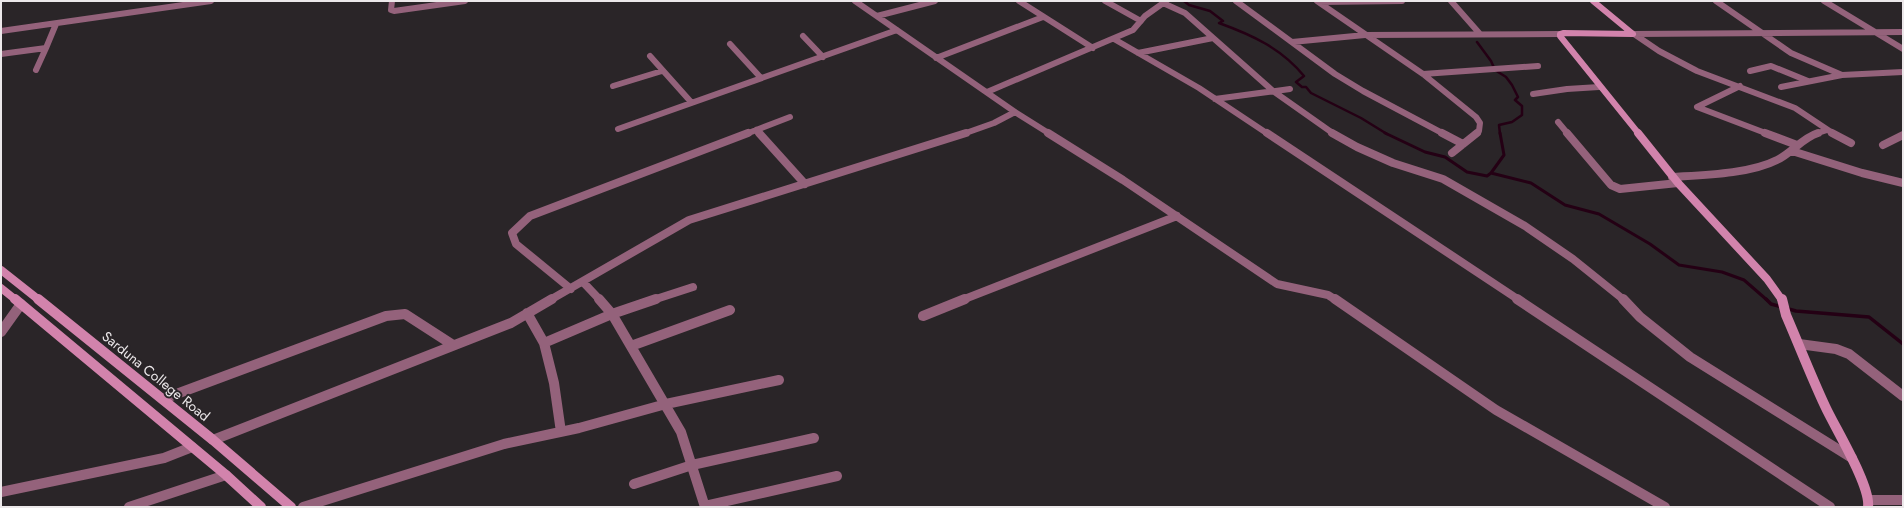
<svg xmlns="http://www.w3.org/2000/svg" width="1904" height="508" font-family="Jost,sans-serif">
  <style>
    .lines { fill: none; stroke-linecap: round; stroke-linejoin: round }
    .stream-far2 { stroke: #240014; stroke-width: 2.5 }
    .stream-far1 { stroke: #240014; stroke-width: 3 }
    .stream { stroke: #240014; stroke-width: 3.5 }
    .street-far2 { stroke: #94627b; stroke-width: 6 }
    .street-far1 { stroke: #94627b; stroke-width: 8 }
    .street { stroke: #94627b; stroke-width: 10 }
    .secondary-far2 { stroke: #d283ac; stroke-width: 6 }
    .secondary-far1 { stroke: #d283ac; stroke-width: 8 }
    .secondary { stroke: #d283ac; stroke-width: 10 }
    .labels { text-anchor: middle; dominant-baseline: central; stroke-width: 4; stroke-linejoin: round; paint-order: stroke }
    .street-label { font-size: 14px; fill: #ece8ea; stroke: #2a2528 }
  </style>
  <rect width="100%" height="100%" fill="#2a2528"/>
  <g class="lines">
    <path class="stream-far2" d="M1184,1L1189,5L1210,11L1223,21L1219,23C1252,35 1281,48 1304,76L1296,82L1302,87H1306L1311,93L1361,118L1387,134
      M1477,42L1491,61L1495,70L1506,77L1512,85L1518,97L1515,100L1522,106V115L1512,122L1499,125L1500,134"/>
    <path class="stream-far1" d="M1385,133L1425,152L1445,157L1467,172L1487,176L1491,173
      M1500,133L1504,155L1491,173L1531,183L1565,205L1599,214L1650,244L1679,265L1722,272L1744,280L1767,300"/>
    <path class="stream" d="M1766,299L1771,304L1796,311L1869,317L1903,344"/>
    <path class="street-far2" d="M392,1L391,10L394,11L465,1
      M855,1L1015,112L1050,134
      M1019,1L1093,48
      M1105,1L1141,21
      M1236,1L1335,74L1363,91L1444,134
      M1317,1L1423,74L1476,117L1480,123L1479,131L1475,134
      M1451,1L1480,34
      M1716,1L1791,53L1842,75
      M1824,1L1903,49
      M1319,2L1402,1
      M1163,3L1185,13L1273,91L1334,134
      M877,16L935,1
      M1,31L211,1
      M1633,34L1903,32
      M1634,34L1659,51L1697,71L1795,108L1834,134
      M803,36L823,57
      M1114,39L1199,88L1268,134
      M1292,42L1365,35L1560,34
      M730,44L761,78
      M1138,53L1213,38
      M1,54L46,48L56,24
      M650,56L691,102
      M936,58L1043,17
      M36,70L46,48
      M1750,71L1771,66L1808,81
      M1423,74L1538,66
      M613,86L662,71
      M1740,86L1697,107L1768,134
      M1781,87L1842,75L1903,72
      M987,92L1133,30L1145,16L1166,1
      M1533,94L1567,89L1599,87
      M1215,99L1290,89
      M1558,122L1568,134
      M618,129L897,30
      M756,130L760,134
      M746,134L790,117
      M963,134L994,123L1015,112
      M1815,134L1827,130"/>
    <path class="street-far1" d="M759,133L805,184
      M1048,133L1123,180L1277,284L1328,295L1336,300
      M1267,133L1519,300
      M1332,133L1357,147L1393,163L1443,179L1525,226L1573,259L1624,300
      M1442,133L1463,144
      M1567,133L1611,185L1620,189L1678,183
      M1765,133L1797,145
      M1832,133L1851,143
      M1883,145L1903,135
      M1792,151L1862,173L1903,183
      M1452,153L1477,133
      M1672,177C1703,175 1750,174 1777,160C1792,153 1802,138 1818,133
      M583,282L600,300
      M571,289L516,244L512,233L530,216L748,133
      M550,300L689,220L966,133
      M653,300L693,287
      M962,300L1177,216"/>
    <path class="street" d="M599,299L612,314L681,432L705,507
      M1335,299L1496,410L1665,507
      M1517,299L1830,507
      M1623,299L1640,317L1690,357L1852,458
      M527,313L544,343L554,383L561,432
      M923,316L965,299
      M1,332L21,304
      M544,343L612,314L656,299
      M1799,344L1836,349L1849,354L1903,396
      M631,346L730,310
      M163,399L386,316L405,314L453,345
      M213,440L511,323L552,299
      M634,484L692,465L814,438
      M1,492L164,458L192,447
      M1869,500H1903
      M705,506L837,476
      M129,507L226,475
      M303,507L504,444L579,428L666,404L779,380"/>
    <path class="secondary-far2" d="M1593,1L1633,34L1563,33L1560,34V36L1639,134"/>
    <path class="secondary-far1" d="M1638,133L1678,183L1767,279L1782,300
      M1,270L39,300
      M1,288L16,300"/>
    <path class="secondary" d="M15,299L226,475L261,507
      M38,299L213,440L291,507
      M1782,299L1786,315C1799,345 1811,376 1825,406C1835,428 1871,486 1868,507"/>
  </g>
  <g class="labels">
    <g class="street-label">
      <text transform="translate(156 376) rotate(39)">Sarduna College Road</text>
    </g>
  </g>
  <rect width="1904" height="508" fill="none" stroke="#ece8ea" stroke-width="4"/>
</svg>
